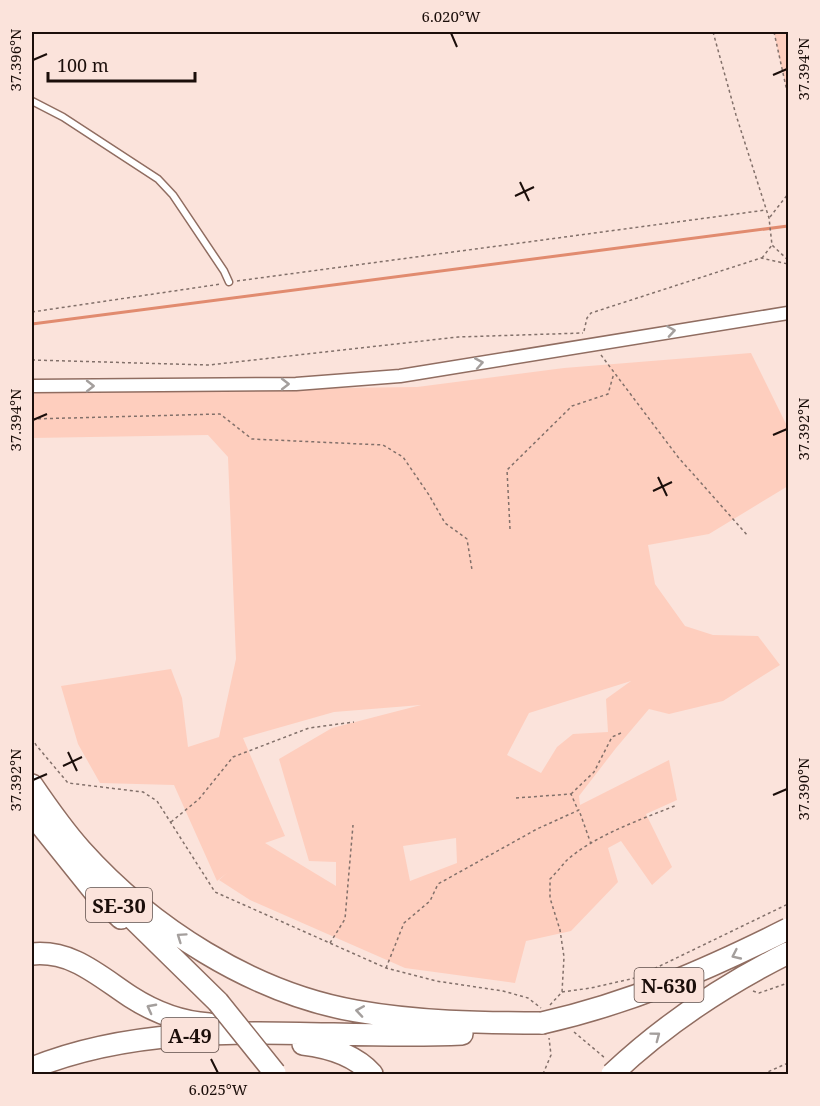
<svg xmlns="http://www.w3.org/2000/svg" width="820" height="1106" font-family="'Noto Serif',serif">
  <style>
    .green { fill: #fecebe; fill-rule: evenodd }
    .lines { fill: none; stroke-linecap: round; stroke-linejoin: round }
    .stream { stroke: #e18b6f; stroke-width: 3 }
    .lane-casing { stroke: #906d61; stroke-width: 9 }
    .street-casing { stroke: #906d61; stroke-width: 15 }
    .highway-casing { stroke: #906d61; stroke-width: 24 }
    .path { stroke: #82706a; stroke-width: 1.5; stroke-dasharray: 3 3; stroke-linecap: butt }
    .lane { stroke: #fff; stroke-width: 6 }
    .street { stroke: #fff; stroke-width: 12 }
    .highway { stroke: #fff; stroke-width: 21 }
    .highway-bridge-casing { stroke: #906d61; stroke-width: 24; stroke-linecap: butt }
    .highway-bridge { stroke: #fff; stroke-width: 21 }
    .oneway { stroke: #a49f9d }
    .ticks { fill: none; stroke: #1b0e0a; stroke-width: 2 }
    .labels { text-anchor: middle; dominant-baseline: central; stroke-width: 4.5; stroke-linejoin: round; paint-order: stroke }
    .shield { fill: #fbe3db; stroke: #5e4e49; stroke-width: 1.5 }
    .shield-label { font-size: 20px; font-weight: bold; fill: #1b0e0a }
    .neatline { fill: none; stroke: #1b0e0a; stroke-width: 2 }
    .ticks-label { font-size: 15px; text-anchor: middle; fill: #1b0e0a }
  </style>
  <rect width="100%" height="100%" fill="#fbe3db"/>
  <path class="green" d="M774,32H788V96Z
    M751,353L788,428V486L709,534L648,545L655,584L685,626L713,635L758,636L780,665L723,701L669,714L649,709L616,748L579,796L580,805L669,760L677,800L646,814L672,867L652,885L621,841L608,848L618,882L571,931L526,941L515,983L405,968L250,900L219,880L227,873L217,881L174,785L100,783L78,744L61,686L171,669L182,698L188,747L219,737L236,659L228,457L208,435L32,438V392L417,387L564,368ZM631,681L606,699L608,732L573,734L557,747L541,773L507,755L529,713ZM421,705L332,728L279,759L309,861L336,862V886L265,843L285,836L243,738L334,712ZM456,838L457,863L410,881L403,846Z"/>
  <g class="lines">
    <path class="stream" d="M32,324L788,226"/>
    <defs>
      <path id="lane" d="M32,101L63,117L158,179L173,195L224,271L229,282"/>
      <path id="street" d="M32,386L296,384L400,376L788,313"/>
      <path id="highway" d="M32,785C47,807 63,830 81,850C150,927 252,993 356,1011C418,1022 479,1023 542,1023
        M32,814L97,895L121,918
        M116,902L218,1002
        M32,954C72,950 99,976 131,997C156,1013 180,1022 209,1024
        M303,1044C328,1047 355,1055 372,1074
        M32,1068C168,1013 319,1041 462,1034"/>
    </defs>
    <use href="#lane" class="lane-casing"/>
    <use href="#street" class="street-casing"/>
    <use href="#highway" class="highway-casing"/>
    <path class="path" d="M713,32L736,115L769,218L772,245L788,260
      M774,32L788,96
      M770,217L788,194
      M762,258L772,245
      M237,281L766,210
      M32,312L221,284
      M584,331L587,318L591,313L761,258L788,264
      M601,355L678,457L748,536
      M32,360L209,365L458,337L583,333
      M32,419L220,414L252,439L383,445L403,457L429,495L445,523L467,539L472,570
      M510,529L507,470L572,406L608,394L614,373
      M32,738L36,745L68,783L143,792L157,801L215,892L386,968L436,981L503,991L528,998L541,1008
      M571,794L594,772L612,737L621,733
      M516,798L571,794L578,810
      M171,822L199,799L233,757L309,728L354,722
      M330,943L345,919L353,825
      M386,968L404,923L430,901L438,884L537,829L579,810L591,844
      M753,991L759,993L788,983
      M562,992L591,988L635,978L788,904
      M550,1005L562,992L564,957L560,930L550,898V879C556,873 561,867 566,861C593,836 642,819 677,805
      M574,1032L605,1058
      M543,1074L551,1055L549,1038
      M763,1074L788,1063"/>
    <use href="#lane" class="lane"/>
    <use href="#street" class="street"/>
    <use href="#highway" class="highway"/>
    <defs>
      <path id="highway-bridge" d="M218,1002L275,1073
        M542,1023C631,1003 708,969 788,929
        M612,1074C664,1025 724,985 788,953"/>
    </defs>
    <use href="#highway-bridge" class="highway-bridge-casing"/>
    <use href="#highway-bridge" class="highway-bridge"/>
  </g>
  <defs><path id="oneway-chevron" d="M-2-3.5L2.5 0L-2 3.5" fill="none" stroke-width="1.6" stroke-linecap="round" stroke-linejoin="round" transform="scale(1.5)"/></defs>
  <g class="oneway">
    <use href="#oneway-chevron" transform="translate(671 331) rotate(-9)"/>
    <use href="#oneway-chevron" transform="translate(479 363) rotate(-10)"/>
    <use href="#oneway-chevron" transform="translate(285 384)"/>
    <use href="#oneway-chevron" transform="translate(90 386)"/>
    <use href="#oneway-chevron" transform="translate(181 937) rotate(-145)"/>
    <use href="#oneway-chevron" transform="translate(736 955) rotate(155)"/>
    <use href="#oneway-chevron" transform="translate(151 1008) rotate(-152)"/>
    <use href="#oneway-chevron" transform="translate(360 1011) rotate(-171)"/>
    <use href="#oneway-chevron" transform="translate(656 1036) rotate(-37)"/>
  </g>
  <path class="ticks" d="M451,33L457,47M33,60L47,54M773,75L787,69M520,182L529,201M515,196L534,187M33,420L47,414M773,435L787,429M658,477L667,496M653,491L672,482M68,752L77,771M63,766L82,757M33,780L47,774M773,795L787,789M211,1059L218,1073"/>
  <g class="labels">
    <g class="shield">
      <rect x="86" y="888" width="66" height="34" rx="4.5"/>
      <rect x="634.5" y="968" width="69" height="34" rx="4.5"/>
      <rect x="161.5" y="1018" width="57" height="34" rx="4.5"/>
    </g>
    <g class="shield-label">
      <text x="119" y="905">SE-30</text>
      <text x="669" y="985">N-630</text>
      <text x="190" y="1035">A-49</text>
    </g>
  </g>
  <rect width="820" height="1106" fill="none" stroke="#fbe3db" stroke-width="66"/>
  <path d="M48 72v9h147v-9" fill="none" stroke="#1b0e0a" stroke-width="3"/>
  <text x="57" y="72" font-size="18" fill="#1b0e0a" stroke="#fbe3db" stroke-width="4.5" paint-order="stroke">100 m</text>
  <rect x="33" y="33" width="754" height="1040" class="neatline"/>
  <g class="ticks-label">
    <text x="451" y="22">6.020°W</text>
    <text transform="translate(16 60) rotate(-90)" y="5">37.396°N</text>
    <text transform="translate(804 69) rotate(-90)" y="5">37.394°N</text>
    <text transform="translate(16 420) rotate(-90)" y="5">37.394°N</text>
    <text transform="translate(804 429) rotate(-90)" y="5">37.392°N</text>
    <text transform="translate(16 780) rotate(-90)" y="5">37.392°N</text>
    <text transform="translate(804 789) rotate(-90)" y="5">37.390°N</text>
    <text x="218" y="1095">6.025°W</text>
  </g>
</svg>
